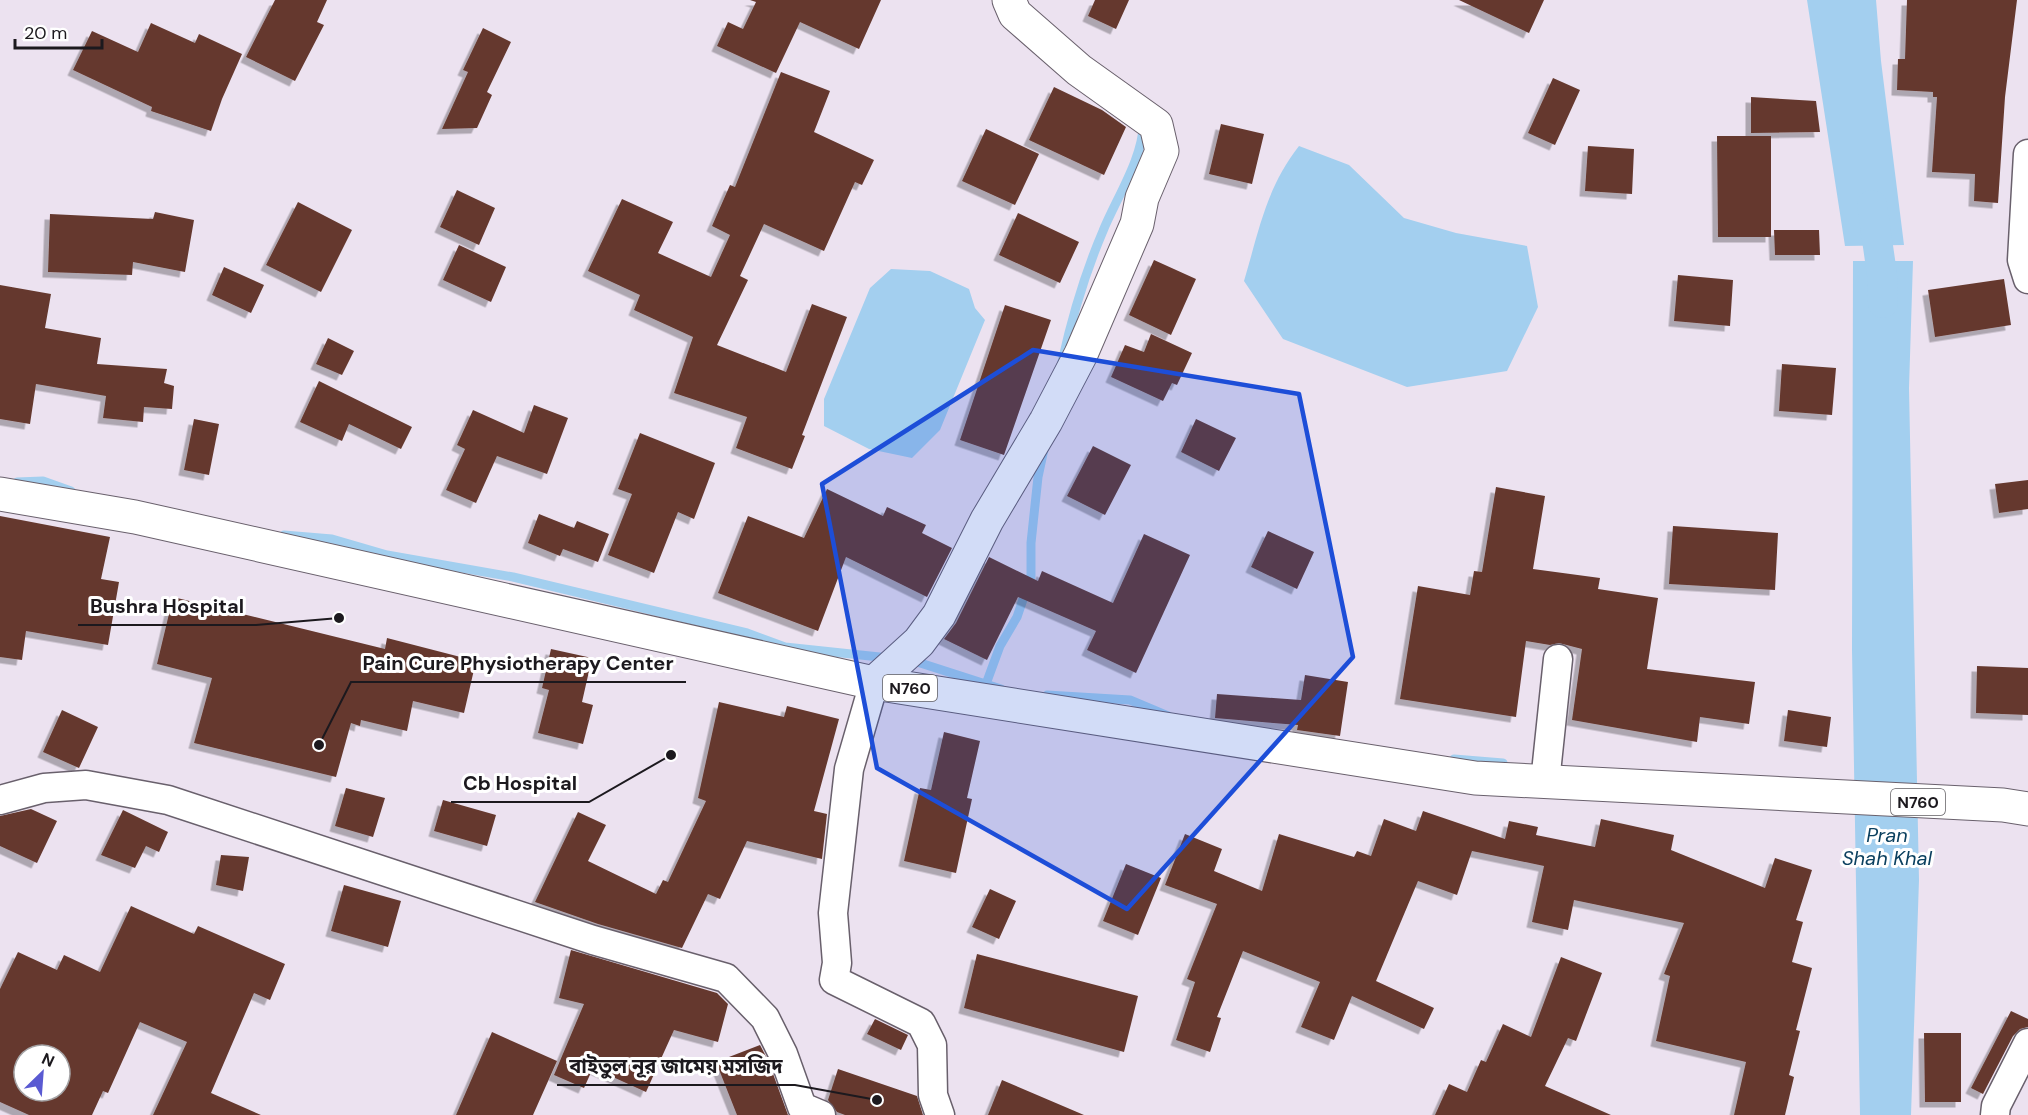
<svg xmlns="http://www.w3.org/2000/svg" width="2028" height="1115" font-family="'DM Sans','Noto Sans Bengali',sans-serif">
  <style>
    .water { fill: #a3cfef }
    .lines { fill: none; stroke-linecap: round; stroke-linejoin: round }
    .stream { stroke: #a3cfef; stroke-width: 9 }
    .canal { stroke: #a3cfef; stroke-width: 30 }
    .building { fill: #65392f; fill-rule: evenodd; filter: url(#shadow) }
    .minor-casing { stroke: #69606c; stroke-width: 31 }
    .secondary-casing { stroke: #69606c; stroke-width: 35 }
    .trunk-casing { stroke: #69606c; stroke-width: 35 }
    .minor { stroke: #fff; stroke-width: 28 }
    .secondary { stroke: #fff; stroke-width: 33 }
    .trunk { stroke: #fff; stroke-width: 33 }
    .marked { fill: #1d4ed8; fill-opacity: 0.2; stroke: #1d4ed8; stroke-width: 4.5; stroke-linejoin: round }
    .labels { text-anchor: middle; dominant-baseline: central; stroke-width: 6; stroke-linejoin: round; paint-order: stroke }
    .shield { fill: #fff; stroke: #605e62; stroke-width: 1.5 }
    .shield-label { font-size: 16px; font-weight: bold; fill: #1c191e }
    .water-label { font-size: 20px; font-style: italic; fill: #0b405f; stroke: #fff }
    .leader { fill: none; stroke: #1c191e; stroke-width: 2 }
    .callout-dot { fill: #1c191e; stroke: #fff; stroke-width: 2 }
    .callout-label { font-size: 20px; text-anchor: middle; font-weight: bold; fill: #1c191e; stroke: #fff; stroke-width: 6; stroke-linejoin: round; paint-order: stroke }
  </style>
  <defs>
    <filter id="shadow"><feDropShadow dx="-5.5" dy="5.5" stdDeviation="0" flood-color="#0004"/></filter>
  </defs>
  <rect width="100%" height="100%" fill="#ece2f0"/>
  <path class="water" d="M1807,0H1876L1881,61L1904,245L1845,246Z
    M1299,146L1349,165L1404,218L1456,233L1527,246L1538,307L1507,371L1407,387L1283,339L1244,281C1259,231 1266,188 1299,146Z
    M1853,261H1913L1909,388L1919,880L1911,1115H1860L1852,650Z
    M891,269L930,271L969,289L975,308L985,320L940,430L912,458L869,449L824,426V399L870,288Z"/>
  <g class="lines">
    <path class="stream" d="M1062,362C1072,317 1085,273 1103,231C1115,201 1144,156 1143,124
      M17,482L43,481L71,491
      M284,535L332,539L387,555L513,577L747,633L785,647L889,658
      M911,660L1001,689
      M986,684L1000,646L1017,617L1031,576V543L1038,477L1044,449
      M1047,695L1130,700L1168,716
      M1454,759L1503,763"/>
    <path class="canal" d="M1872,205L1882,274L1883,303"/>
  </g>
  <path class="building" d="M275,0H327L317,22L324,25L295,81L246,57Z
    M750,0H881L859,49L800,22L776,73L717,46L728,22L743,29L756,2Z
    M1095,0H1129L1116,29L1088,16Z
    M1459,0H1544L1529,33Z
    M1907,0H2017L2005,97L1998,203L1974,201L1975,174L1932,172L1937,97H1933V92L1897,90L1898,59H1905Z
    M151,23L195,43L199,34L242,54L222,99L211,131L151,111L152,107L73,70L92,31L138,52Z
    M483,28L511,42L487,92L492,95L477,128L442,129L468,72L463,70Z
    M781,72L830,91L814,132L874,160L862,185L855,182L824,251L764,224L740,276L748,280L717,345L786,372L812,304L847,317L802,435L805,436L792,469L736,448L747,417L674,393L693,337L634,310L640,295L588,271L622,199L673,222L658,253L711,277L730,235L712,226L730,185L735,187Z
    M1553,78L1580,90L1555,145L1528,133Z
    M1054,87L1102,110L1126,127L1104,175L1029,140Z
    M1751,97L1816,101L1820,132L1751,133Z
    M1221,124L1264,134L1252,184L1209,174Z
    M986,129L1039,154L1015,205L962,181Z
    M1717,136H1771V237H1718Z
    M1588,146L1634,149L1632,194L1585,191Z
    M457,190L495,208L479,245L440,227Z
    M298,202L352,230L321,292L266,265Z
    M155,212L194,220L185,272L133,262L132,275L48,272L50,214L153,219Z
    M1018,213L1079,242L1060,283L999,255Z
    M1774,230H1819L1820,255H1775Z
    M459,245L506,267L491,302L443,280Z
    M1154,260L1196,279L1171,335L1129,315Z
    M224,267L264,285L251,313L212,295Z
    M1678,275L1733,280L1730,326L1674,321Z
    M2004,279L2011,325L1935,337L1928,290Z
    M0,285L51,294L45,328L101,338L97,364L167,369L164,383L174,386L172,409L144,407L143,422L103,418L106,396L36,384L30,424L0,419Z
    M1005,305L1051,320L1004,455L960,440Z
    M1151,334L1192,353L1177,385L1172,383L1163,401L1111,377L1125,345L1144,352Z
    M328,338L354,351L342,375L316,364Z
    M1782,364L1836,368L1832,415L1779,411Z
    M319,381L412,427L401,449L349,424L342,441L300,422Z
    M534,405L568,418L547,474L497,456L476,503L446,490L465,449L457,445L473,410L524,433Z
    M194,419L219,424L209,475L184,470Z
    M1196,419L1236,438L1219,471L1181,452Z
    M640,433L715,463L694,519L678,512L654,573L608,555L632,494L618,489Z
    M1093,446L1131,465L1105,515L1067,496Z
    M2028,480V509L1999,513L1995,484Z
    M1496,487L1545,496L1533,569L1600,578L1598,589L1658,598L1647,669L1755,682L1749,724L1700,717L1697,742L1572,720L1582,649L1559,643L1550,645L1526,641L1516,717L1400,699L1418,586L1470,595L1474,571L1482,572Z
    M827,489L883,516L887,507L926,525L922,533L952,548L927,597L846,557L818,631L718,593L748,516L804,538Z
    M539,514L574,528L577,521L609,534L598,562L563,549L560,556L528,543Z
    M0,516L110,537L101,579L119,582L108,645L26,631L22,660L0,657Z
    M1673,526L1778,533L1775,590L1669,584Z
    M1268,531L1314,552L1297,589L1251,567Z
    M1144,534L1190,555L1136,673L1087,650L1096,631L1018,597L987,660L944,639L956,623L989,557L1038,581L1042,571L1113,603Z
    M173,597L385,649L387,638L476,661L464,713L413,701L407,731L361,720L360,726L351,723L336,777L194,743L212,678L157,664Z
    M551,649L592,658L582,702L593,705L583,744L538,733L549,690L542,688Z
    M1977,666L2028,668V715L1976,713Z
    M1305,675L1348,682L1340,736L1297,730L1298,725L1215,718L1217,694L1301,700Z
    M719,702L784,717L787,706L839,719L814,811L827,814L822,859L747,841L720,899L708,894L682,948L598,924L535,902L578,812L606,825L588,861L656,894L663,880L668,882L706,801L698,798Z
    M62,710L98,727L79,768L43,752Z
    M1788,710L1831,717L1827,747L1784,741Z
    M944,732L980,741L967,798L972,799L956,873L904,861L920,788L931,790Z
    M346,788L385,798L373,837L335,826Z
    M443,800L496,815L487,846L434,831Z
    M31,809L57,821L37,863L0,846V816Z
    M123,810L168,832L159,852L146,846L135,868L101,855Z
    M1423,811L1505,839L1509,821L1538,827L1536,835L1595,847L1601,819L1674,835L1671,850L1765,888L1775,858L1812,870L1796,920L1803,922L1792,962L1812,968L1796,1030L1800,1031L1789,1075L1794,1077L1785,1115H1734L1746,1062L1656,1041L1670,976L1664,974L1684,923L1574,900L1568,930L1532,922L1544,866L1472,851L1457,895L1418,881L1376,981L1434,1008L1424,1029L1352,996L1334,1040L1301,1027L1320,982L1243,951L1217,1017L1221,1018L1210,1052L1176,1040L1195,982L1187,979L1217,904L1165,885L1185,834L1222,849L1214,871L1262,891L1279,834L1354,857L1357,851L1371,856L1384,819L1416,831Z
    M221,855L249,857L243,891L216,885Z
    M1126,864L1161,878L1138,935L1103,921Z
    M344,885L401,901L388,947L331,931Z
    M990,889L1016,901L999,939L972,927Z
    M131,906L194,934L198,926L285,964L270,1000L254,993L211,1093L261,1115H153L187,1042L140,1022L108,1093L103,1091L92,1115H29L0,1102V989L18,952L57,970L64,955L100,972ZM24,1055H60V1091H24Z
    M571,950L717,993L728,1004L718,1042L674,1030L646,1092L593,1068L584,1088L554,1075L584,1004L559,998Z
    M977,954L1138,996L1124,1052L964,1008Z
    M1561,957L1602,973L1576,1041L1568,1038L1545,1086L1611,1115H1435L1449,1084L1467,1092L1481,1060L1486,1062L1503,1024L1531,1037Z
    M2011,1011L2028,1019V1027L2020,1029L2013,1036L1983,1094L1971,1088Z
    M875,1019L908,1035L901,1050L867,1034Z
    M492,1032L557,1061L533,1115H456Z
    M1924,1033H1961V1102H1925Z
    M760,1045L768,1060L788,1115H737L716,1062Z
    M838,1069L917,1096L923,1115H845L837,1112L828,1100Z
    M1002,1080L1084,1115H988Z"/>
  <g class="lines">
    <defs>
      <path id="minor" d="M2028,154L2022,260L2028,279
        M874,683L849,769L833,913L837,963L834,980L921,1023L932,1045L933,1095L940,1115
        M1545,782L1558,659
        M0,800L44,788L86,785L168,800L593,940L726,978L765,1018L783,1054L802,1107L821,1115
        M1995,1115L1996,1106L2028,1043"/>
      <path id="secondary" d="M874,683L919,642L939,615L987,520L1046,421L1081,354L1137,224L1142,198L1162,151L1156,125L1079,70L1015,14L1009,0"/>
      <path id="trunk" d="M0,494L135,517L874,683L1475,778L2003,805L2028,809"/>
    </defs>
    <use href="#minor" class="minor-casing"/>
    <use href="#secondary" class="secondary-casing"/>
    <use href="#trunk" class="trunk-casing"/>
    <use href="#minor" class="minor"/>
    <use href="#secondary" class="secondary"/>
    <use href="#trunk" class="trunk"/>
  </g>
  <path class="marked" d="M1033,350L1299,394L1353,657L1127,909L877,768L822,484Z"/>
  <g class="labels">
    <g class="shield">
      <rect x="883" y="675" width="54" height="26" rx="4.5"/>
      <rect x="1891" y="789" width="54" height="26" rx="4.5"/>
    </g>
    <g class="shield-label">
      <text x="910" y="688">N760</text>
      <text x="1918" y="802">N760</text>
    </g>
    <g class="water-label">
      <text x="1887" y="835">Pran<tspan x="1887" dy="23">Shah Khal</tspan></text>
    </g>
  </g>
  <path class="leader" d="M339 618L256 625H78M319 745L351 682H686M671 755L589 802H451M877 1100L795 1085H557"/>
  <g class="callout-dot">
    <circle cx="339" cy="618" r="6"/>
    <circle cx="319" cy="745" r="6"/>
    <circle cx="671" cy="755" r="6"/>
    <circle cx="877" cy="1100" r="6"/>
  </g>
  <g class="callout-label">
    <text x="167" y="613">Bushra Hospital</text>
    <text x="518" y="670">Pain Cure Physiotherapy Center</text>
    <text x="520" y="790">Cb Hospital</text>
    <text x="676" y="1073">বাইতুল নূর জামেয় মসজিদ</text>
  </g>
  <g transform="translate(42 1073) rotate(25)"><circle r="28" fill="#ffffff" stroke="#a4a3a5" stroke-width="1.5"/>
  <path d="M0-4.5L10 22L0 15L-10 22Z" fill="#5a5ad2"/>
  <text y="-9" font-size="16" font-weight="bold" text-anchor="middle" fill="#1c191e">N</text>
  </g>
  <path d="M15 39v9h87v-9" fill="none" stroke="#1c191e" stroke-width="3"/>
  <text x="24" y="39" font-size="18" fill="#1c191e" stroke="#ffffff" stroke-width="4.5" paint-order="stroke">20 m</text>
</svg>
